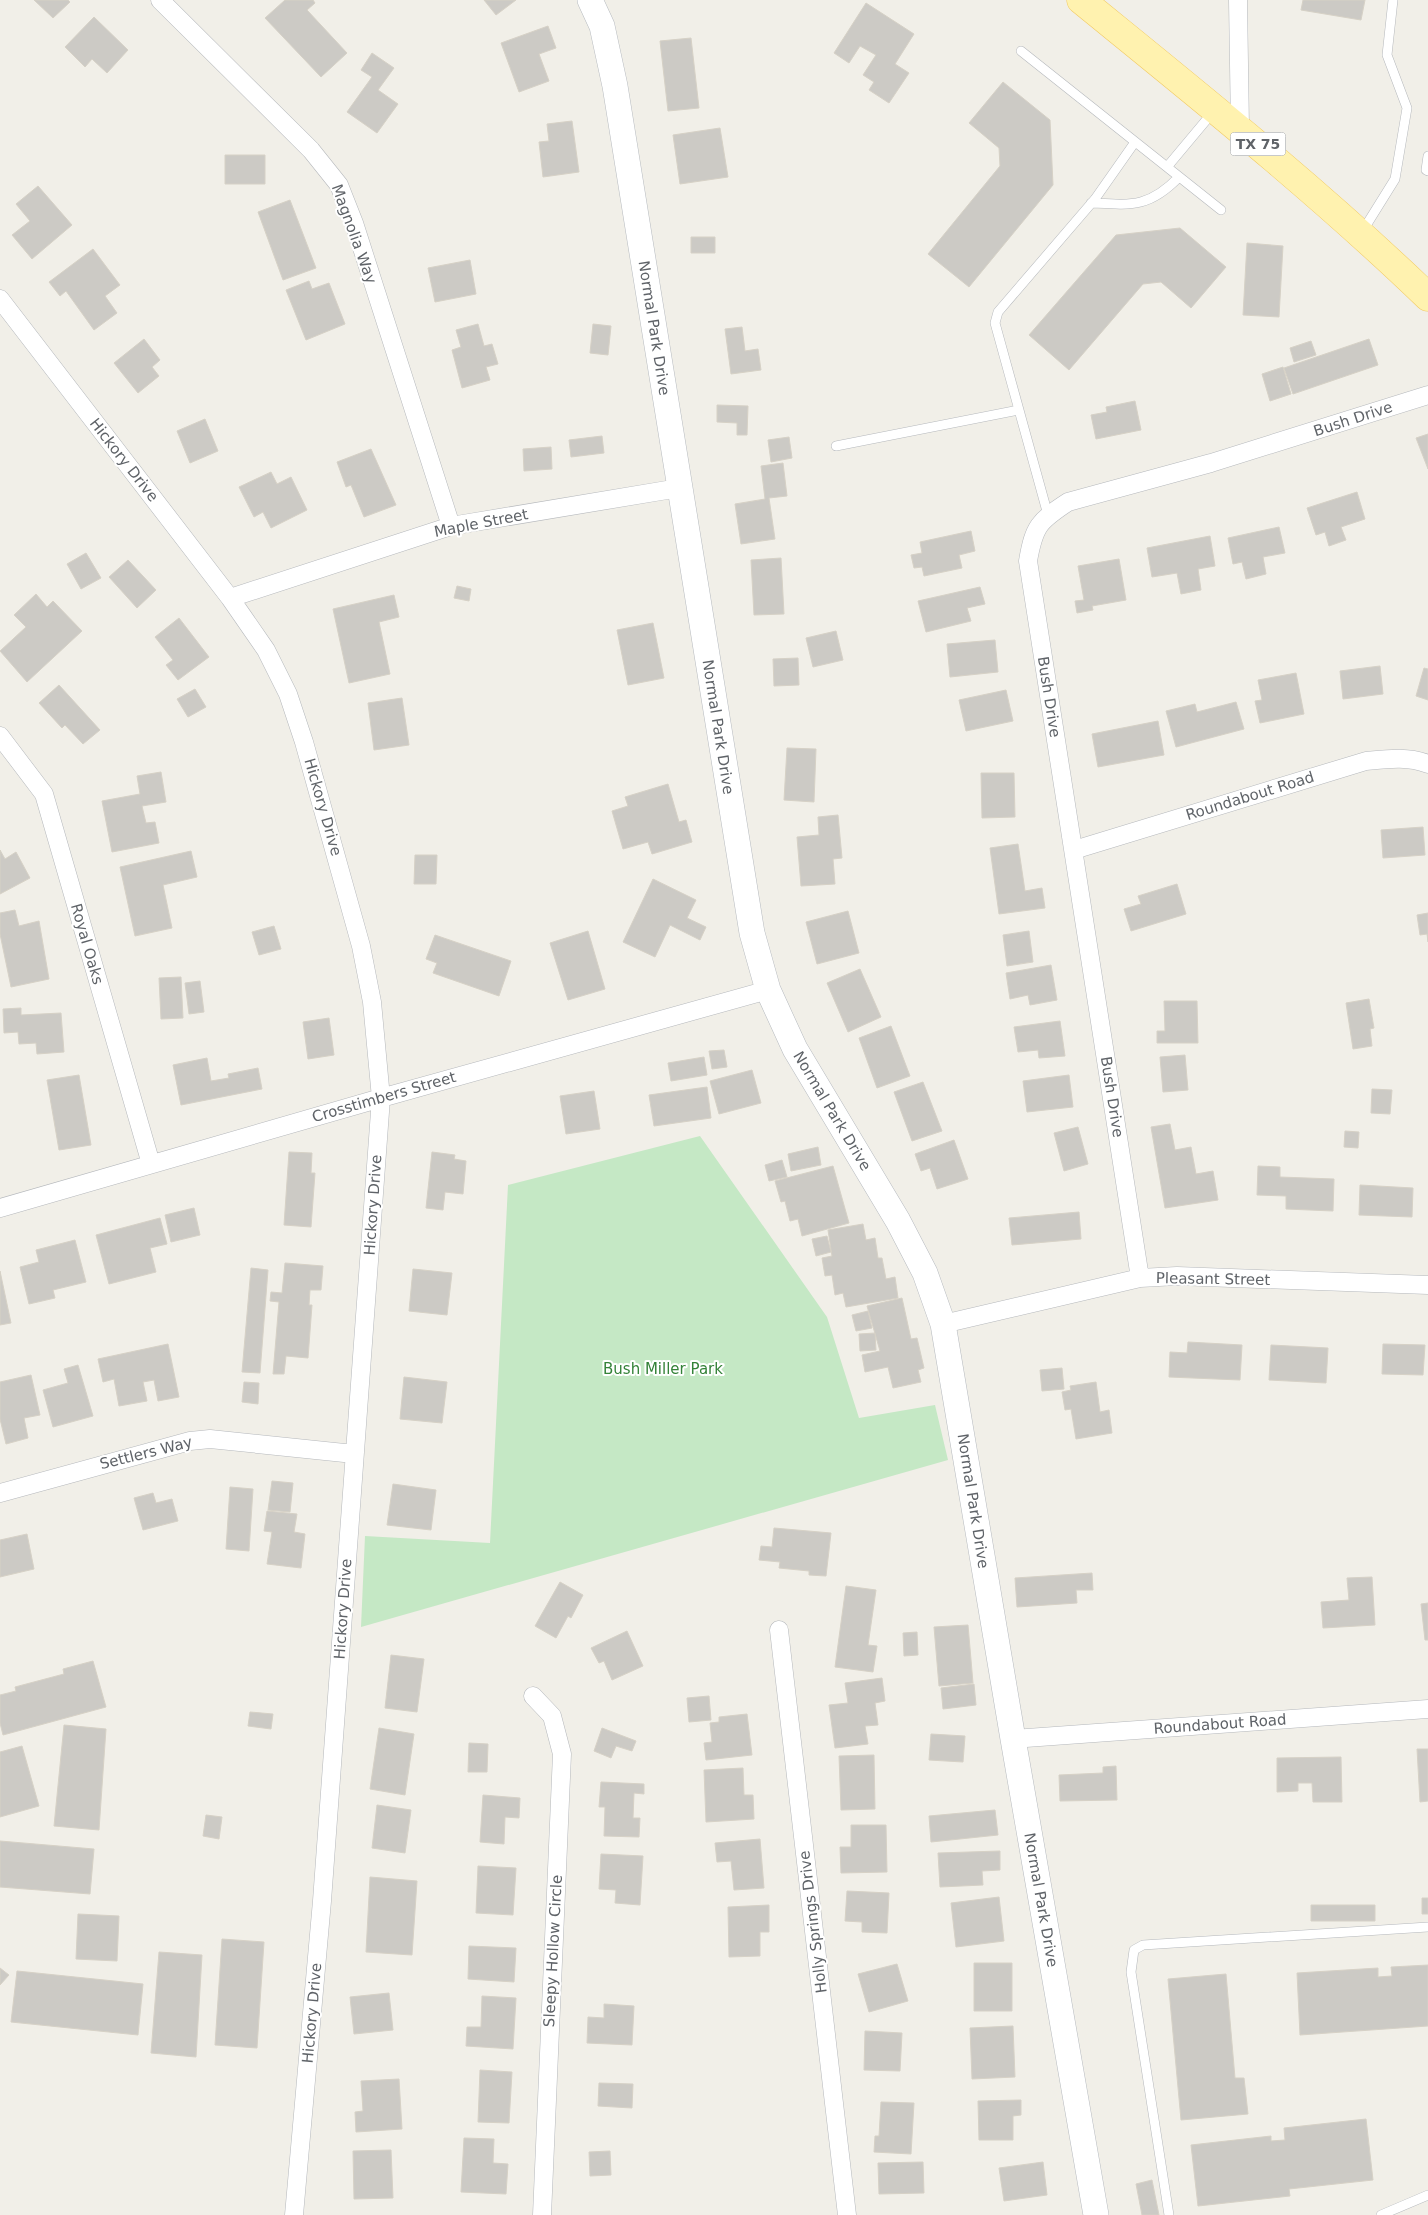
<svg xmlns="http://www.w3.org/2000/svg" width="1428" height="2215" font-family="'DejaVu Sans',sans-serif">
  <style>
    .green { fill: #c5e8c5 }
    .building { fill: #cccac5; stroke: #d6d1c6 }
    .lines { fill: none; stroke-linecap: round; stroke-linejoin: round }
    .lane-casing { stroke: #b5b8bc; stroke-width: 10 }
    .street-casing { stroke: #b5b8bc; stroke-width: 19 }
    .secondary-casing { stroke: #b6babf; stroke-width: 26 }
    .primary-casing { stroke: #f2c960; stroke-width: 29 }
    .lane { stroke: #fff; stroke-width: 9 }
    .street { stroke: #fff; stroke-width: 18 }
    .secondary { stroke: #fff; stroke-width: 25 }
    .primary { stroke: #fff2af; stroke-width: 28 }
    .labels { text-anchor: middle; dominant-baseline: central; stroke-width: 4; stroke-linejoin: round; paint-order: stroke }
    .shield { fill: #fff; stroke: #8f9295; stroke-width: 1 }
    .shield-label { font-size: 14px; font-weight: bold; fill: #5f6368 }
    .street-label { font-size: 15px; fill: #5f6368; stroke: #fff }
    .park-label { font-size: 15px; fill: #348238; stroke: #fff }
  </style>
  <rect width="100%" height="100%" fill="#f1efe8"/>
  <path class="green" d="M700,1136L827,1317L859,1418L935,1405L948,1460L361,1627L365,1536L490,1543L508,1185Z"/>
  <path class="building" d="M34,0H68L70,2L53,18Z
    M285,0H313L315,3L307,10L347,53L321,77L265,18Z
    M484,0H516L496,15Z
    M1303,0H1365L1361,20L1301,10Z
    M866,3L914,34L895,64L909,73L889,103L869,90L874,82L863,75L876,55L860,46L849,63L834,53Z
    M94,17L128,50L107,73L92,59L85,67L65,47Z
    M548,26L556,48L539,54L549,81L519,92L501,43Z
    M691,38L699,108L668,111L660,41Z
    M372,53L394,68L378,90L398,104L377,133L347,112L372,77L361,70Z
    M1003,82L1050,120L1053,185L969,287L928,254L1000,166L999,148L969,123Z
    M572,121L579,172L543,177L539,142L549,141L547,124Z
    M720,128L728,177L680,184L673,135Z
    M225,155H265V184H225Z
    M38,186L72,225L32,259L12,235L30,221L16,204Z
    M290,200L316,268L283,280L258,212Z
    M1180,228L1226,267L1191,308L1161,282L1143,284L1069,370L1029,335L1116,235Z
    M691,237H715V253H691Z
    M1247,243L1283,246L1279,317L1243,315Z
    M93,249L120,285L105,296L117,313L94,330L66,291L60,296L49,282Z
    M470,260L476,294L435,302L428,268Z
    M309,281L312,289L329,283L345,324L306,340L286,290Z
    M478,324L484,346L492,344L498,364L486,367L490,380L462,388L452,350L461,347L456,330Z
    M593,324L611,326L608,355L590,353Z
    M742,327L745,351L758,349L761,370L731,374L725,329Z
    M144,339L160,360L152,367L159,376L138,393L114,363Z
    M1369,339L1378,365L1293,394L1284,368Z
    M1311,341L1316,355L1294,362L1290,348Z
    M1283,367L1291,394L1270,401L1262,374Z
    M1135,401L1141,430L1096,439L1091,415L1107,412L1106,407Z
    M717,405L748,406L747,435H737V423L717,422Z
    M205,419L218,451L190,463L177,431Z
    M1428,434V469L1416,438Z
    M602,436L604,453L571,457L569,440Z
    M789,437L792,458L771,462L768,440Z
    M551,447L552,469L524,471L523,449Z
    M371,449L396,505L364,517L351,485L346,487L337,462Z
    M783,463L787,496L769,498L775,539L741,544L735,504L765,499L761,466Z
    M271,472L277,484L291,477L307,510L271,528L263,512L254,517L239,487Z
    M1357,492L1365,519L1341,527L1346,540L1329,546L1325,532L1316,535L1307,508Z
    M1279,527L1285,553L1263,557L1266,574L1246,579L1242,562L1233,564L1228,538Z
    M971,531L975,551L959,555L962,568L924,576L922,567L914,568L911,555L922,553L920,542Z
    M1210,536L1215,566L1198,569L1201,590L1181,594L1177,573L1152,577L1147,548Z
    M86,553L101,578L81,589L67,564Z
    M781,558L784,614L754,615L751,560Z
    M1119,559L1126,600L1092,606L1093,610L1077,613L1075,601L1084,600L1078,566Z
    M128,560L156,590L137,608L109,577Z
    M457,586L471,589L469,601L454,598Z
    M980,587L985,604L967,608L971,621L926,632L918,601Z
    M36,594L47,607L53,601L82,631L27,682L0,651L26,627L14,615Z
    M394,595L399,617L379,622L390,674L349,683L333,609Z
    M179,618L209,657L178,680L166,665L173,660L155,637Z
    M653,623L664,678L628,685L617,630Z
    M836,631L843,660L813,667L806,638Z
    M995,640L998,672L950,677L947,644Z
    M798,658L799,685L774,686L773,659Z
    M1380,666L1383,694L1343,699L1340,671Z
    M1424,668L1428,669V700L1416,696Z
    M1296,673L1304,714L1260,723L1255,701L1262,700L1258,680Z
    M59,685L100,730L83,744L65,725L62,728L39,703Z
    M195,689L206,707L188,717L177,699Z
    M1006,690L1013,721L966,731L959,700Z
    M402,698L409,745L374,750L368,703Z
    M1236,702L1244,729L1176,747L1166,711L1195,704L1197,712Z
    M1158,721L1164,755L1098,767L1092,734Z
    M787,748L816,749L814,802L784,800Z
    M161,772L166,802L142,806L146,823L155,822L159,843L112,852L102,801L140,794L137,776Z
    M981,773H1014L1015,817L982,818Z
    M668,784L679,822L686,820L692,842L652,854L648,842L623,849L612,811L628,806L625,797Z
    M838,815L842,858L833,859L835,884L801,886L797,837L819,835L818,817Z
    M1423,827L1425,855L1383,858L1381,830Z
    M1018,844L1025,891L1042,888L1045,908L999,914L990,848Z
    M0,850L5,859L16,852L30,878L0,894Z
    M191,851L197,877L163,885L172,928L135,936L120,867Z
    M415,855H437L436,884H414Z
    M653,879L696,900L687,918L706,927L700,940L670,925L655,957L623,942Z
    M1177,884L1186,914L1131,931L1124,909L1141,904L1138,896Z
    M15,910L19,926L39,921L49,979L11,987L0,934V913Z
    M848,911L859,953L817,964L806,922Z
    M1428,913V942L1427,934L1420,935L1417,915Z
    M274,926L281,949L259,955L252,932Z
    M588,931L605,989L568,1000L550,943Z
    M1029,931L1033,962L1007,966L1003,935Z
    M435,935L511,961L499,996L433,973L437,963L426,959Z
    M1051,965L1057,1000L1030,1005L1028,995L1010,999L1006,973Z
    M860,969L881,1017L848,1032L827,983Z
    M181,977L183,1018L161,1019L159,978Z
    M200,981L204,1012L189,1014L185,983Z
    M1369,999L1374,1028L1370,1029L1372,1046L1353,1049L1346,1003Z
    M1164,1001H1197L1198,1043H1157V1031H1165Z
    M21,1008V1015L61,1013L64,1052L37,1054L36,1043L19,1044L18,1032L4,1033L3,1009Z
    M329,1018L334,1055L308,1059L303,1022Z
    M1060,1021L1065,1056L1039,1058L1038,1050L1018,1052L1014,1027Z
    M891,1026L910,1076L877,1088L859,1038Z
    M724,1050L727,1067L712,1069L709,1051Z
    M1185,1055L1188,1090L1163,1092L1160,1057Z
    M704,1057L707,1075L671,1081L668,1063Z
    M207,1058L211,1081L229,1078L228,1074L258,1068L262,1089L181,1105L173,1065Z
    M752,1070L761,1103L719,1114L710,1081Z
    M79,1075L91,1145L59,1150L47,1080Z
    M1069,1075L1073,1107L1027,1112L1023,1081Z
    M923,1082L942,1131L912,1141L894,1092Z
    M707,1087L711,1118L654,1126L649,1095Z
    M1372,1089L1392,1090L1390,1114L1371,1113Z
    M594,1091L600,1129L566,1134L560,1096Z
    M1170,1124L1175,1150L1191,1147L1196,1174L1213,1171L1218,1200L1165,1208L1151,1127Z
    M1078,1127L1088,1164L1064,1171L1054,1133Z
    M1345,1131L1359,1132L1358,1148L1344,1147Z
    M954,1140L968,1179L937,1189L930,1168L921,1171L915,1154Z
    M818,1147L821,1165L791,1171L788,1154Z
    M289,1152L312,1153L311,1173H315L311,1227L284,1225Z
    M432,1152L455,1155L454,1159L466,1161L463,1194L445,1192L443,1210L426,1208Z
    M782,1160L787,1177L769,1181L765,1165Z
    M833,1166L849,1223L802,1236L798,1219L790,1221L785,1201L781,1202L775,1181Z
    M1258,1166L1280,1167V1177L1334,1179L1333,1211L1286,1209V1196L1257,1195Z
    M1360,1185L1413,1188L1412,1217L1359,1215Z
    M194,1208L200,1235L171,1242L165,1215Z
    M1079,1212L1081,1239L1012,1245L1009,1218Z
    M160,1218L167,1244L150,1248L156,1272L109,1284L96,1235Z
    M863,1224L866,1240L875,1238L878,1258H882L886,1279L895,1277L898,1298L846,1307L843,1293L835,1295L832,1275L825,1276L822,1258L832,1256L828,1230Z
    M827,1236L831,1252L816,1256L812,1239Z
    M75,1240L86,1282L53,1290L55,1298L29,1304L20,1267L39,1262L36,1250Z
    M285,1263L323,1266L321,1290H310L309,1305H312L308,1358L286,1356L284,1374H273L279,1302L270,1301L271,1292L282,1293Z
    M251,1268L268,1270L260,1373L242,1372Z
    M413,1269L452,1273L447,1315L409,1311Z
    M0,1271L11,1323L0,1325Z
    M902,1298L911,1339L917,1338L924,1368L918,1370L921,1382L893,1388L888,1367L865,1372L862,1355L880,1351L867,1306Z
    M868,1311L872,1328L856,1331L852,1315Z
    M875,1333L876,1350L860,1351L859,1334Z
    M1188,1342L1242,1345L1240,1380L1169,1377L1170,1352L1187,1353Z
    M168,1344L179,1397L158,1401L154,1380L143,1382L147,1401L119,1406L114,1379L103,1382L98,1359Z
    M1383,1344L1425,1345L1423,1375L1382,1374Z
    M1271,1345L1328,1348L1326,1383L1269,1380Z
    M78,1365L93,1416L53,1427L43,1390L68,1383L64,1369Z
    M1062,1368L1064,1389L1042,1391L1040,1370Z
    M31,1375L40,1415L24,1418L28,1438L6,1444L0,1419V1382Z
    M404,1377L447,1382L442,1423L400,1419Z
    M244,1382L259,1383L258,1404L242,1402Z
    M1096,1382L1100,1412L1109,1410L1112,1433L1076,1439L1071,1409L1065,1410L1062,1392L1071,1390L1070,1386Z
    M272,1481L293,1483L290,1512L268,1510Z
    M393,1484L436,1490L431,1530L387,1525Z
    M230,1487L253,1489L249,1551L226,1549Z
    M153,1493L156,1503L172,1499L178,1521L143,1530L134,1498Z
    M267,1511L297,1514L294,1532L305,1534L301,1568L267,1564L272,1532L264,1531Z
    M774,1528L831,1533L826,1576L809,1575V1571L779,1568L780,1562L759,1560L761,1546L772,1547Z
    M27,1534L34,1569L0,1577V1540Z
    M1092,1573L1093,1590H1076L1077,1603L1017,1607L1015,1578Z
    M1372,1577L1375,1625L1323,1628L1321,1602L1349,1600L1347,1578Z
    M560,1582L583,1595L571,1618L568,1616L556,1638L535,1626Z
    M846,1586L876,1590L868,1645L877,1646L873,1672L835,1667Z
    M1428,1603V1640H1425L1421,1604Z
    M968,1625L973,1683L939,1686L934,1627Z
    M627,1631L643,1666L612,1680L604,1661L599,1663L591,1648Z
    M917,1632L918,1655L904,1656L903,1633Z
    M391,1655L424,1659L417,1712L385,1708Z
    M93,1661L106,1707L3,1735L0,1723V1695L16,1691L15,1687L64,1674L63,1669Z
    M882,1678L885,1701L875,1703L878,1725L865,1726L868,1744L835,1748L829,1705L848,1703L845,1683Z
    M974,1684L976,1705L943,1709L941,1688Z
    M709,1696L711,1720L689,1722L687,1698Z
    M250,1712L273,1714L271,1729L248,1726Z
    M747,1714L752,1755L706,1760L704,1743L712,1742L710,1723L719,1722V1717Z
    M64,1725L106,1729L99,1830L54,1826Z
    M379,1728L414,1734L405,1795L370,1789Z
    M602,1728L636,1741L632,1751L616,1746L611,1758L594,1751Z
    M931,1734L965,1736L963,1762L929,1760Z
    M469,1743L488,1744L487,1772H468Z
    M22,1746L39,1806L0,1817V1752Z
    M1417,1749H1428V1801L1420,1802Z
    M874,1755L875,1809L841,1810L839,1756Z
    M1341,1757L1342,1802H1313L1312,1783H1298V1791L1277,1792V1758Z
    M1116,1766L1117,1800L1060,1801L1059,1775L1103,1773V1767Z
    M743,1768L744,1795H753L754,1819L706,1822L704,1770Z
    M601,1782L644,1784V1794L634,1793L633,1818H640L639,1837L604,1836L605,1807H599Z
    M483,1795L520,1798L519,1818L505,1817L504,1844L480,1842Z
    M377,1805L411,1810L405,1853L372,1848Z
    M995,1810L998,1835L931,1842L929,1816Z
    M206,1815L222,1817L219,1839L203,1836Z
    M851,1825H886L887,1872L841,1873L840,1847H851Z
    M760,1839L764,1888L734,1890L731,1861L717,1862L715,1843Z
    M0,1841L94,1849L90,1894L0,1887Z
    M1000,1851V1870L982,1871L983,1885L940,1887L938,1853Z
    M601,1854L643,1856L640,1905L615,1903L616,1890L599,1889Z
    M478,1866L516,1868L513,1915L476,1913Z
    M370,1877L417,1881L412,1955L366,1952Z
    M847,1891L889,1893L887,1933L862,1932V1922L845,1921Z
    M999,1897L1004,1941L956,1947L951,1903Z
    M1422,1898H1428V1914H1422Z
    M769,1905V1932H760V1956L729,1957L728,1907Z
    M1311,1905H1375V1921H1311Z
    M78,1914L119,1916L117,1961L76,1959Z
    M222,1939L264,1942L257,2048L215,2045Z
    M469,1946L516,1948L514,1982L468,1979Z
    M159,1952L202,1955L196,2057L151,2053Z
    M974,1963H1012V2011H974Z
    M897,1964L908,2001L869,2012L858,1974Z
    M1428,1965V2026L1300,2035L1297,1973L1378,1968V1977L1392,1976L1391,1967Z
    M0,1968L9,1975L0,1985Z
    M17,1971L143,1984L138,2035L11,2022Z
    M1226,1974L1235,2078H1244L1248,2114L1181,2120L1168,1979Z
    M389,1993L393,2030L354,2034L350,1997Z
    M482,1996L516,1998L513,2049L466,2046L467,2027H481Z
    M604,2004L634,2006L632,2045L587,2043L588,2017L604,2018Z
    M1013,2026L1015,2077L972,2079L970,2028Z
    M865,2031L902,2033L900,2071L864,2070Z
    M480,2070L512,2072L509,2123L478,2122Z
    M399,2079L402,2129L356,2132L355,2112L363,2111L361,2081Z
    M599,2083L633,2084L632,2108L598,2106Z
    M1021,2100V2115L1013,2116V2140H979L978,2101Z
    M881,2102L914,2103L911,2154L874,2152L875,2136H879Z
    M1366,2119L1373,2180L1289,2189L1290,2196L1198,2206L1191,2145L1271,2136V2141L1285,2140L1284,2128Z
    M464,2138L494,2139L493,2163L508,2164L506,2194L461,2192Z
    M391,2150L393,2198L354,2199L353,2151Z
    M610,2151L611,2175L590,2176L589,2152Z
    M923,2162L924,2193L879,2194L878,2163Z
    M1043,2162L1047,2195L1004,2201L999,2168Z
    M1152,2180L1159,2215H1142L1136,2184Z"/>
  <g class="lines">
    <defs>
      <path id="lane" d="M1021,51L1221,210
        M1428,156L1426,170L1428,171
        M1167,167L1213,112
        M1091,203C1131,205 1149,208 1179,177
        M1362,232L1395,179L1407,108L1387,55L1393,0
        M836,446L1019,410
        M1048,515L995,323L998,312L1095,199L1135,142
        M1169,2215L1131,1972L1134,1950L1143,1945L1428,1927
        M1381,2215L1428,2195"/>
      <path id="street" d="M160,0L311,150L339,185L354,223L451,526
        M1238,0L1240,128
        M0,299L230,598L266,650L288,694L304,742L361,946L372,1002L381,1098L322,1901L294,2215
        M230,598L451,526L679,488
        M0,736L44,794L151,1164
        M1074,850L1366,761C1387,759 1408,756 1428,764
        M0,1208L381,1098L768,990
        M1140,1278L1028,561C1034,526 1039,521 1068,502L1211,463L1428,395
        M943,1324L1140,1278L1177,1276L1428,1285
        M0,1493L190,1441L210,1439L354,1454
        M779,1630L847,2215
        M533,1696L552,1716L562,1754L542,2215
        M1013,1739L1428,1709"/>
      <path id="secondary" d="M590,0L602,26L615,86L752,933L768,990L795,1049L898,1221L925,1273L943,1324L1013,1739L1096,2215"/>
      <path id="primary" d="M1081,0C1199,96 1318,191 1428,297"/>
    </defs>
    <use href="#lane" class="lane-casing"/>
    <use href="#street" class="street-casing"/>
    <use href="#secondary" class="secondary-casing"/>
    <use href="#primary" class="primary-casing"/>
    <use href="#lane" class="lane"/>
    <use href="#street" class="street"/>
    <use href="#secondary" class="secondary"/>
    <use href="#primary" class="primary"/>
  </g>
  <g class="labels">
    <rect class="shield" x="1230.5" y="132.5" width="55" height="23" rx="4"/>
    <g class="shield-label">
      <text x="1258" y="144">TX 75</text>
    </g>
    <g class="street-label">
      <text transform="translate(354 234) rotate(70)">Magnolia Way</text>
      <text transform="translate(654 328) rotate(81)">Normal Park Drive</text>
      <text transform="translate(1353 419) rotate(-18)">Bush Drive</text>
      <text transform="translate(124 460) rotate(52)">Hickory Drive</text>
      <text transform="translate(481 523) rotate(-11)">Maple Street</text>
      <text transform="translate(1049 697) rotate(81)">Bush Drive</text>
      <text transform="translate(718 727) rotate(81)">Normal Park Drive</text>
      <text transform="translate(1250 796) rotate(-17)">Roundabout Road</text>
      <text transform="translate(323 807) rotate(74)">Hickory Drive</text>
      <text transform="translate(87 944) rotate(74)">Royal Oaks</text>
      <text transform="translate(384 1097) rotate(-16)">Crosstimbers Street</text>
      <text transform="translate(1112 1097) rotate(81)">Bush Drive</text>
      <text transform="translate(832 1111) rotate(59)">Normal Park Drive</text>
      <text transform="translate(373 1205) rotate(-86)">Hickory Drive</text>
      <text transform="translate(1213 1279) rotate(1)">Pleasant Street</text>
      <text transform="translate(146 1453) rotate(-14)">Settlers Way</text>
      <text transform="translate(973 1501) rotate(81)">Normal Park Drive</text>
      <text transform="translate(343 1609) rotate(-86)">Hickory Drive</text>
      <text transform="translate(1220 1724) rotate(-4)">Roundabout Road</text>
      <text transform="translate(1041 1900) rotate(80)">Normal Park Drive</text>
      <text transform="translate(813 1922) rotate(-97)">Holly Springs Drive</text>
      <text transform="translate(553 1951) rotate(-87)">Sleepy Hollow Circle</text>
      <text transform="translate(312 2013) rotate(-85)">Hickory Drive</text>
    </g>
    <g class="park-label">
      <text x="663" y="1369">Bush Miller Park</text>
    </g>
  </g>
</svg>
